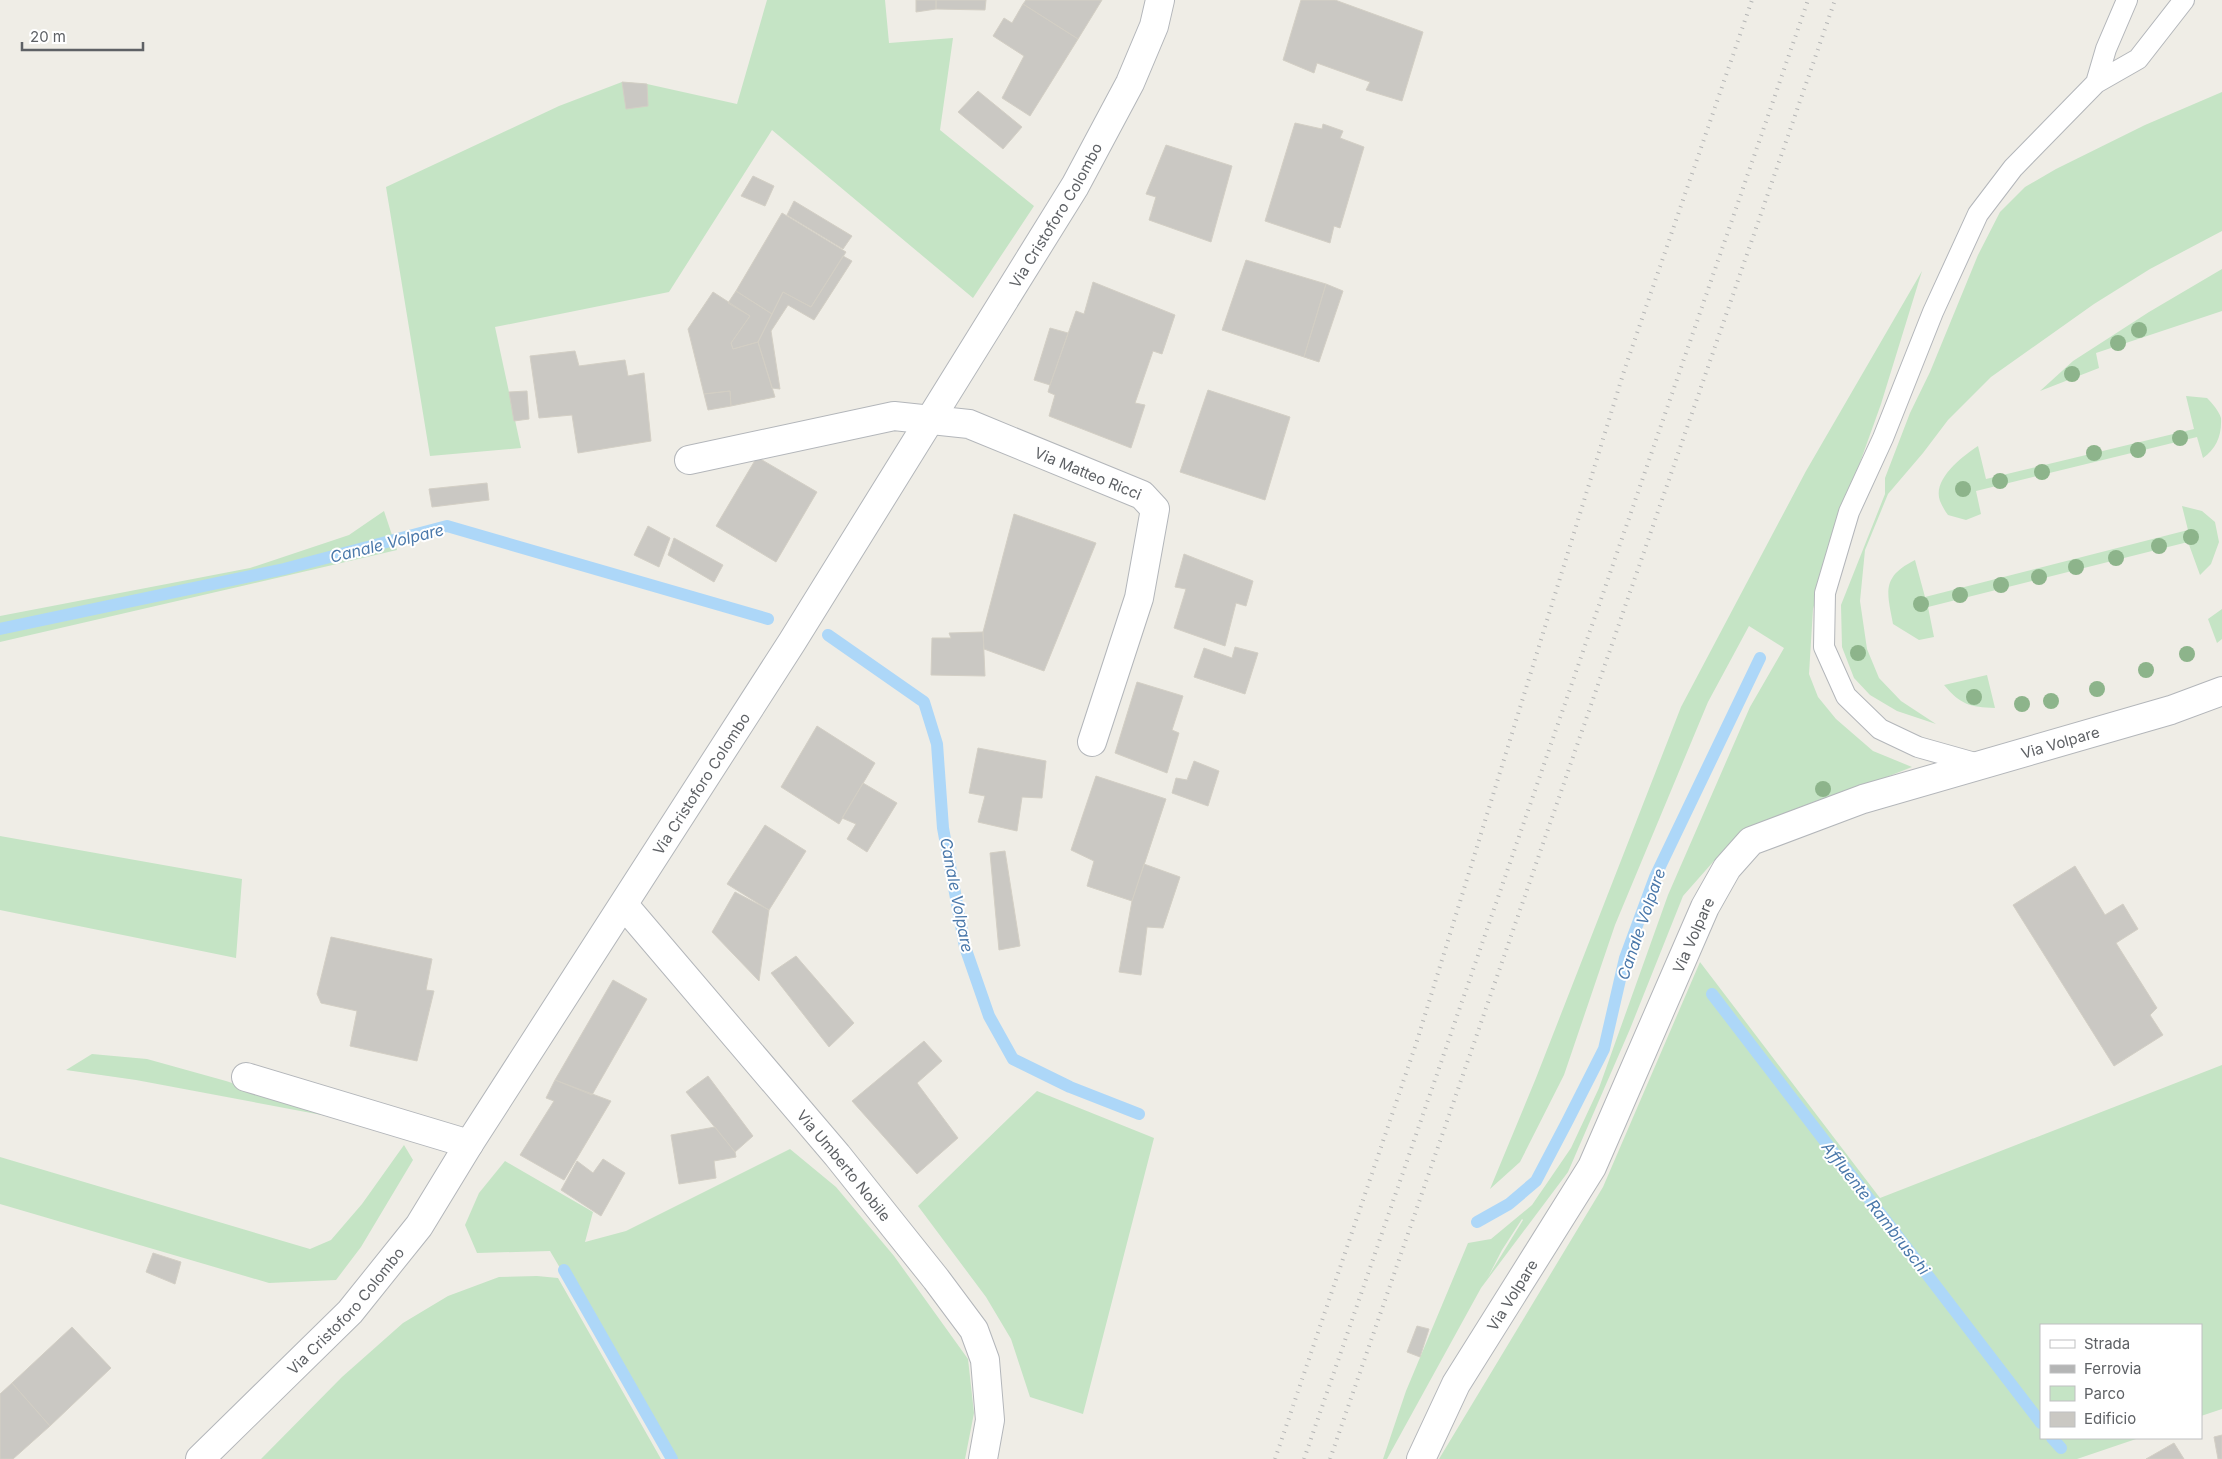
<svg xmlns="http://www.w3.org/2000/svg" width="2222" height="1459" font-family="Inter,sans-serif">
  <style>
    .green { fill: #c5e4c5; fill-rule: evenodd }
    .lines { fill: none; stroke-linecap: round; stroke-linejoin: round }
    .stream { stroke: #add7f8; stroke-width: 12 }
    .building { fill: #cac8c3; stroke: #d3cfc5 }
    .service-casing { stroke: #b3b6ba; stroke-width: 22 }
    .minor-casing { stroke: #b3b6ba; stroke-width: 30 }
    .service { stroke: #fff; stroke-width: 20 }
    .minor { stroke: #fff; stroke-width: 28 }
    .rail { stroke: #b4b5b5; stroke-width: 4; stroke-dasharray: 1 6; stroke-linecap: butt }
    .tree { fill: #8db48b }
    .labels { text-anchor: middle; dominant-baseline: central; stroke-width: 4; stroke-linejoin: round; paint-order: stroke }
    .street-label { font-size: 15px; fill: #5e6165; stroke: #fff }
    .water-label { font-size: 16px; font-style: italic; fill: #4a78aa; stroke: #fff }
  </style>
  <rect width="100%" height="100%" fill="#efede6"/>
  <path class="green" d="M767,0H885L889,43L953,38L940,130L1034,206L973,298L772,130L669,292L495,327L521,448L430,456L386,187L559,106L622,82L647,84L737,104Z
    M2222,92V231L2150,269L2094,304L1991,377L1948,420L1923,453L1888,494L1865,550L1860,601L1867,649L1879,678L1901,701L1936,724L1897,711L1870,695L1854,678L1842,647L1841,605L1885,494V478L1910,413L1930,372L1978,255L2000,212L2025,187L2056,169L2145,125Z
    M2222,269V311L2096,353L2099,368L2040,391L2073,361L2149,312Z
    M1922,271L1881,404L1834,535L1813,609L1809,674L1818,697L1836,719L1873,751L1912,767L1836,797L1777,816L1728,845L1683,896L1630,1029L1568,1172L1481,1288L1387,1459H1383L1406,1391L1468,1243L1491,1239L1532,1205L1571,1148L1599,1088L1668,895L1750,707L1784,648L1749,626L1708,702L1615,925L1564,1075L1520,1162L1490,1189L1536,1078L1681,707L1806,471ZM1522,1219L1523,1220L1488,1277L1502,1250Z
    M2186,396L2207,398C2212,403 2219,411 2221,418C2222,436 2216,449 2203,458L2197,437L1976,491L1981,514L1966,520L1948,515C1945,511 1942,506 1940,501C1932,479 1963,456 1978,446L1986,479L2194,429Z
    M2182,506L2202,511L2215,522L2219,542L2211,564L2200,575L2188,542L1928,607L1934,637L1919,640L1893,624C1887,592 1881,577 1915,560L1925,597L2188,530Z
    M384,511L397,550L0,642V616L250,568L349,535Z
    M2222,609V639L2217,643L2208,619Z
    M1987,675L1995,708C1970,707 1961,705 1944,685Z
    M0,836L242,879L236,958L0,910Z
    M1700,962L1880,1198L2222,1065V1409L2201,1416V1325H2041V1438H2139L2077,1459H1439L1603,1187Z
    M92,1054L147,1059L226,1081L343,1119L136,1080L66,1070Z
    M1037,1091L1154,1138L1083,1414L1030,1397L1011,1339L986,1297L918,1206Z
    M404,1145L413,1160L361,1247L336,1280L269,1283L0,1204V1157L310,1249L331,1240L362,1204Z
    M790,1149L836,1187L894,1256L968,1359L974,1413L965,1459H673L550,1251L477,1253L465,1225L479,1193L505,1161L593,1212L585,1242L626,1231Z
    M537,1276L558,1278L661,1459H261L342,1377L403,1323L448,1296L499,1277Z"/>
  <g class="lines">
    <path class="stream" d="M0,629L284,569L447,526L768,619
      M828,635L924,702L937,744L943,828L965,947L989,1016L1013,1059L1070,1087L1139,1114
      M1712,994L2041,1423
      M1477,1222L1509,1204L1536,1181L1567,1122L1604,1049L1625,958L1655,877L1760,658
      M564,1270L672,1459
      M2052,1438L2061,1448"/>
  </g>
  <path class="building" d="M916,0H936V9L916,12Z
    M936,0H986L985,10L936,9Z
    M1026,0H1102L1078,39L1023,4Z
    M1301,0H1335L1423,32L1402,101L1366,90L1370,82L1317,63L1314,73L1283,60Z
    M1023,4L1078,39L1030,116L1002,98L1024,56L993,36L1004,18L1012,23Z
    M622,82L647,84L648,106L626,109Z
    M978,91L1022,127L1003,149L958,112Z
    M1295,123L1322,129L1323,124L1343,131L1340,138L1364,147L1340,228L1334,226L1330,243L1265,221Z
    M1166,145L1232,166L1211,242L1149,220L1156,197L1146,194Z
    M753,176L774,186L765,206L741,196Z
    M794,201L852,236L843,249L787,215Z
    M782,213L846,252L811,307L783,292L772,314L736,291Z
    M843,256L852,261L814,320L788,305L771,331L780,389L772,388L758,342L783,292L811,307Z
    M1246,260L1326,284L1304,357L1222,330Z
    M1093,282L1175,315L1162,354L1153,351L1135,403L1145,405L1131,448L1049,416L1055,395L1048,392L1050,385L1076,311L1084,314Z
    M1326,284L1343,291L1319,362L1304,357Z
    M736,291L772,314L758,342L733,349L731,343L750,316L728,303Z
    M713,292L750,316L731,343L733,349L758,342L775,397L731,406L730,391L704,394L688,329Z
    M1050,328L1068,333L1050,385L1034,380Z
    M575,351L579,366L625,360L628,376L644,373L651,441L578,453L572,415L539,418L530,356Z
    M1208,390L1290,417L1265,500L1180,472Z
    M527,391L529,419L514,421L509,392Z
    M730,391L731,406L708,410L704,394Z
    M757,457L817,492L776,562L716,526Z
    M487,483L489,500L432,507L429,489Z
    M1014,514L1096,543L1044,671L984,649L983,632Z
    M648,526L670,538L659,567L634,555Z
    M674,538L723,565L714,582L668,555Z
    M1184,554L1253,581L1246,606L1236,603L1225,646L1174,628L1186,589L1175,587Z
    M983,632L985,676L931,675L932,638H951L949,633Z
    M1235,647L1258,653L1245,694L1194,677L1204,648L1232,658Z
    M1137,682L1183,696L1172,730L1179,733L1167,773L1115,753Z
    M817,726L875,763L839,824L781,787Z
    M978,748L1046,761L1042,798L1022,797L1017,831L978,822L985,796L969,793Z
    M1194,761L1219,771L1208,806L1172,793L1176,778L1187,780Z
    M1096,776L1166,799L1132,901L1087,886L1094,861L1071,850Z
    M863,783L897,803L867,852L847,839L856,824L842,818Z
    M765,825L806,851L769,910L727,884Z
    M1005,851L1020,946L999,950L990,853Z
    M1144,864L1180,877L1163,928L1147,927L1141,975L1119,972L1132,901Z
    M2075,866L2105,915L2123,904L2138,929L2116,943L2157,1008L2150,1015L2163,1035L2114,1066L2013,905Z
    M735,892L769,910L759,981L712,932Z
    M331,937L432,959L426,990L434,991L417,1061L350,1046L357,1011L321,1003L317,994Z
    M796,956L854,1023L829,1047L771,973Z
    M613,980L647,999L592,1095L555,1080Z
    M924,1041L942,1061L917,1083L958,1138L917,1174L852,1101Z
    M708,1076L753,1136L735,1152L686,1092Z
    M555,1080L611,1101L564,1180L520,1155L554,1101L546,1098Z
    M715,1127L735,1152L736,1157L714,1161L716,1178L679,1184L671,1135Z
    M603,1159L625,1173L601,1216L561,1190L577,1161L593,1173Z
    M153,1253L181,1262L175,1284L146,1272Z
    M1417,1326L1429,1329L1420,1357L1407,1352Z
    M72,1327L111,1368L50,1426L12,1383Z
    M12,1383L50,1426L13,1459H0V1394Z
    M2222,1435V1459H2218L2214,1437Z
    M2174,1443L2184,1459H2146Z"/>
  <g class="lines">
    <defs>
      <path id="service" d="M2096,83L2106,49L2127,0
        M1982,765L1918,747L1880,729L1846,696L1824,647L1825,593L1849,512L1883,438L1933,312L1978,214L2013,168L2096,83L2138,59L2184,0"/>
      <g id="minor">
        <path id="s1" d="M689,460L894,416L969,424L1142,495L1155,509L1139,598L1092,742"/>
        <path id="s2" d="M624,905L837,1155L936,1279L974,1330L985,1360L990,1420L983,1459"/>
        <path d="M246,1077L469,1144"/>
        <path id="s3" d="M200,1459L350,1312L419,1226L469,1144L792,642L1075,186L1130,83L1154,26L1160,0"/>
        <path id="s4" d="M1421,1459L1456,1384L1592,1167L1705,907L1727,868L1751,841L1863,799L2171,710L2222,691"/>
      </g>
    </defs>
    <use href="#service" class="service-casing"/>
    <use href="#minor" class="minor-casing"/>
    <use href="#service" class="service"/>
    <use href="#minor" class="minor"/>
    <path class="rail" d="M1275,1459L1416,1044L1625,368L1752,0
      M1304,1459L1808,0
      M1330,1459L1835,0"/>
  </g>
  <g class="tree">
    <circle cx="2139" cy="330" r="8"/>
    <circle cx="2118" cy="343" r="8"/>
    <circle cx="2072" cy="374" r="8"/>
    <circle cx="2180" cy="438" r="8"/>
    <circle cx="2138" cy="450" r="8"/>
    <circle cx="2094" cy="453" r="8"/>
    <circle cx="2042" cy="472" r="8"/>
    <circle cx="2000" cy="481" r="8"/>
    <circle cx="1963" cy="489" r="8"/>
    <circle cx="2191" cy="537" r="8"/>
    <circle cx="2159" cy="546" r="8"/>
    <circle cx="2116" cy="558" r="8"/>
    <circle cx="2076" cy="567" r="8"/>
    <circle cx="2039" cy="577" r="8"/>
    <circle cx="2001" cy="585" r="8"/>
    <circle cx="1960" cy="595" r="8"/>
    <circle cx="1921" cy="604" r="8"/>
    <circle cx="1858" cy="653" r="8"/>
    <circle cx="2187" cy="654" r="8"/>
    <circle cx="2146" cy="670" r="8"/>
    <circle cx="2097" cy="689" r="8"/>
    <circle cx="1974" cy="697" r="8"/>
    <circle cx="2051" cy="701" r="8"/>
    <circle cx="2022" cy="704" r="8"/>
    <circle cx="1823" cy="789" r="8"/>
  </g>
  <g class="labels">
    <g class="street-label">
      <text stroke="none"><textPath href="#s3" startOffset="1515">Via Cristoforo Colombo</textPath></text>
      <text stroke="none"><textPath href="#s1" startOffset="414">Via Matteo Ricci</textPath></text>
      <text stroke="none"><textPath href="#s4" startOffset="1028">Via Volpare</textPath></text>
      <text stroke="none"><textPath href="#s3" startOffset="845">Via Cristoforo Colombo</textPath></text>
      <text stroke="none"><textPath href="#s4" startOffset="592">Via Volpare</textPath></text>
      <text stroke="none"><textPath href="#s2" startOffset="341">Via Umberto Nobile</textPath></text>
      <text stroke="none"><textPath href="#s4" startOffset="188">Via Volpare</textPath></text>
      <text stroke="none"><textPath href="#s3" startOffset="208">Via Cristoforo Colombo</textPath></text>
    </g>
    <g class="water-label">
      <text transform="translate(387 543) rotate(-14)">Canale Volpare</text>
      <text transform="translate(957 895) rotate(79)">Canale Volpare</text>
      <text transform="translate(1641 924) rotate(-71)">Canale Volpare</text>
      <text transform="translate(1876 1208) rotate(52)">Affluente Rambruschi</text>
    </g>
  </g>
  <rect x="2040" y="1324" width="162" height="115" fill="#ffffff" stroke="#bfc0c1"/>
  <rect x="2050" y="1340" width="25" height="8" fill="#ffffff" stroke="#bfc0c1"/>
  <text x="2084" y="1349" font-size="15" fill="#5e6165">Strada</text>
  <rect x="2050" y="1365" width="25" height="8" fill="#b4b5b5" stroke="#bfc0c1"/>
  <text x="2084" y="1374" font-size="15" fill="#5e6165">Ferrovia</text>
  <rect x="2050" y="1386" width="25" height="15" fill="#c5e4c5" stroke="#bfc0c1"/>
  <text x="2084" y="1399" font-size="15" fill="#5e6165">Parco</text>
  <rect x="2050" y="1412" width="25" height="15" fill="#cac8c3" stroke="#bfc0c1"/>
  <text x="2084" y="1424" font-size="15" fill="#5e6165">Edificio</text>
  <path d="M22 42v8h121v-8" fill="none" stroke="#5e6165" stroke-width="2.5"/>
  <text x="30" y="42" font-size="15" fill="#5e6165" stroke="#ffffff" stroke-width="4" paint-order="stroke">20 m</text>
</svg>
